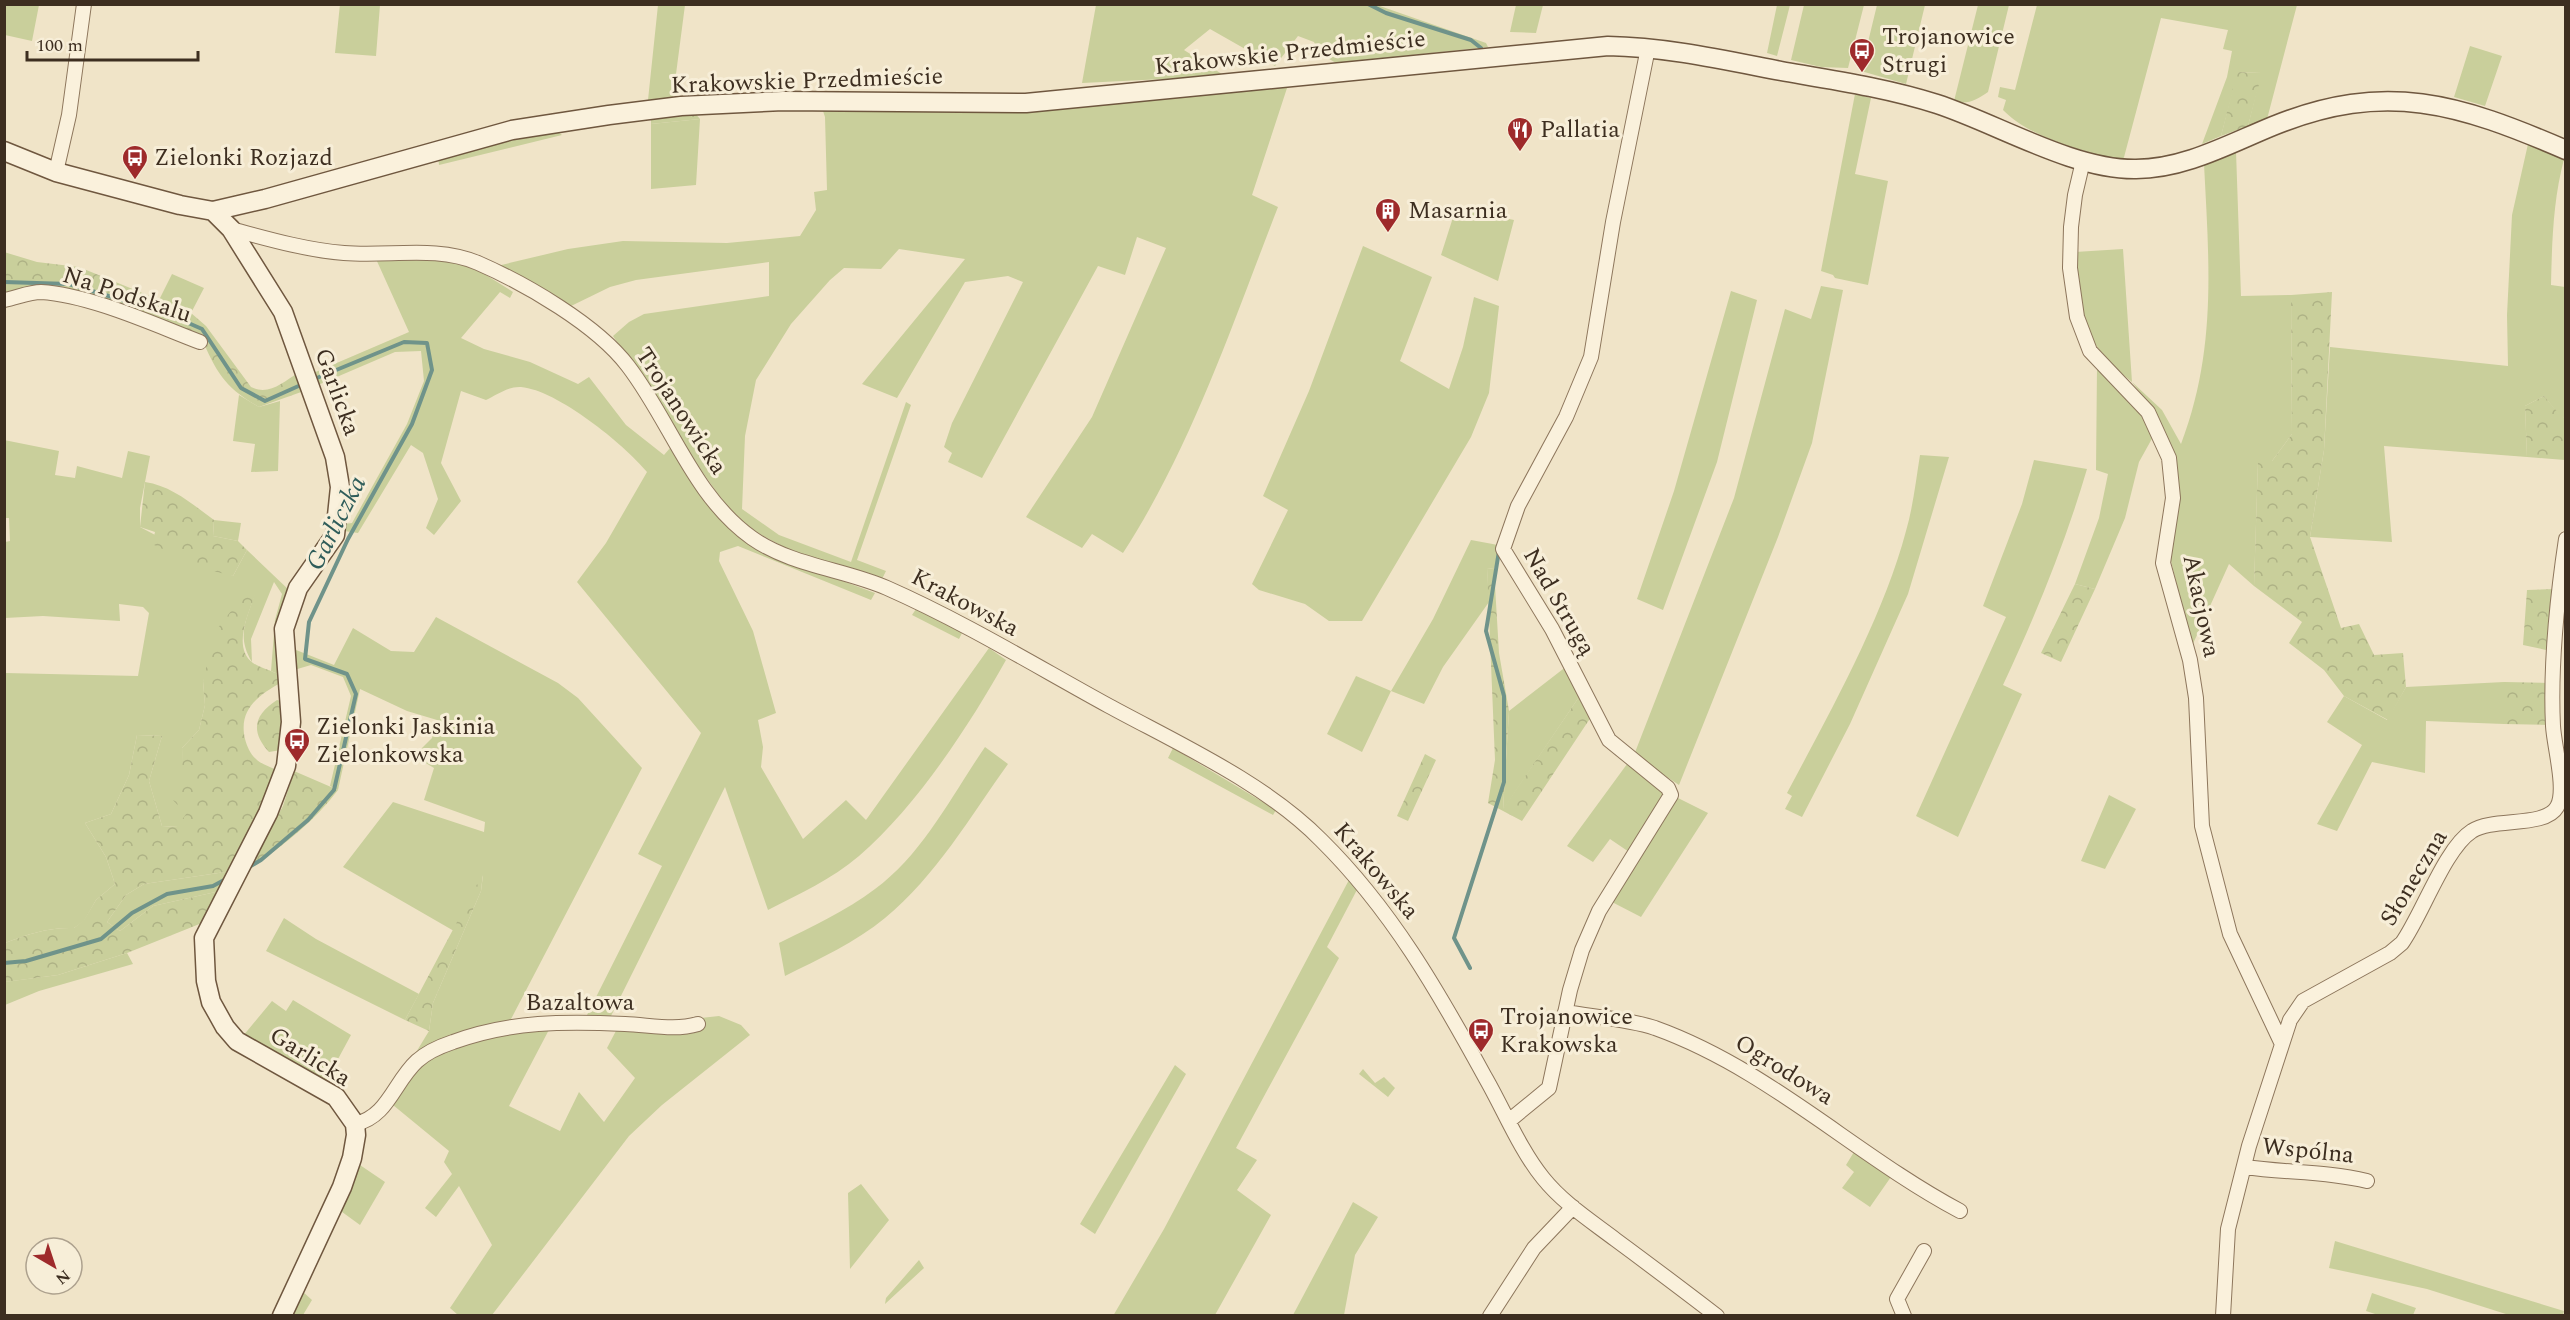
<svg xmlns="http://www.w3.org/2000/svg" width="2570" height="1320" font-family="Spectral,serif">
  <style>
    .grass { fill: #c9cf9b }
    .forest { fill: url(#forest-crowns) }
    .lines { fill: none; stroke-linecap: round; stroke-linejoin: round }
    .stream { stroke: #6f938a; stroke-width: 4 }
    .street-casing { stroke: #8d765c; stroke-width: 16 }
    .secondary-casing { stroke: #6f573f; stroke-width: 21 }
    .street { stroke: #faf1dc; stroke-width: 14 }
    .secondary { stroke: #faf1dc; stroke-width: 18 }
    .labels { text-anchor: middle; dominant-baseline: central; stroke-width: 6; stroke-linejoin: round; paint-order: stroke }
    .poi-label { font-size: 24px; fill: #3d2e20; stroke: #f7eed8; text-anchor: start }
    .street-label { font-size: 24px; fill: #3d2e20; stroke: #f7eed8 }
    .water-label { font-size: 26px; font-style: italic; fill: #2f5d5a; stroke: #f7eed8 }
  </style>
  <defs>
    <pattern id="forest-crowns" width="20" height="18" patternUnits="userSpaceOnUse" patternTransform="scale(1.5)"><rect width="20" height="18" fill="#c9cf9b"/><path d="M2 6a3 3 0 1 1 6 0M12 15a3 3 0 1 1 6 0" fill="none" stroke="#aeb285"/></pattern>
  </defs>
  <rect width="100%" height="100%" fill="#f0e4c8"/>
  <path class="grass" d="M340,4L380,5L376,56L335,53Z
    M4,5H39L32,41L5,35Z
    M658,5H685L673,97L648,100Z
    M1096,5H1377L1486,43L1488,47L1336,63L1319,53L1314,42L1298,36L1275,66L1210,29L1184,50L1225,76L1082,83Z
    M1516,5H1543L1536,33L1510,32Z
    M1777,5H1790L1777,56L1767,53Z
    M1804,5H1864L1848,68L1821,67L1791,60Z
    M1877,5H1925L1906,84L1861,71Z
    M1978,5H2009L1988,92C1976,100 1968,105 1954,101Z
    M2037,5H2297L2266,123L2248,126L2261,73L2238,72L2221,136L2202,144L2227,77L2232,51L2223,49L2228,30L2161,18L2123,161C2086,152 2030,138 2003,110L2006,100L1998,97L2000,87L2015,90Z
    M2470,46L2502,56L2485,106L2454,97Z
    M1288,85L1252,195L1278,207C1232,325 1192,446 1123,553L1092,534L1082,548L1026,517L1092,417L1166,248L1137,237L1125,275L1098,266L982,478L948,462L952,453L944,447L952,423L1023,282L1008,276L965,282L897,398L862,384L965,259L899,249L881,269L844,268L830,280L791,324L756,380L745,436L742,509L779,535L851,562L906,402L911,405L857,560L886,571L881,581L793,552L745,526L730,511L684,446L613,336L629,322L644,314L769,296V262L636,280L610,287L569,307L497,266L568,249L623,241L727,243L800,236L816,210L814,192L827,190L825,117L822,108Z
    M1855,94L1871,98L1855,174L1888,181L1868,285L1835,278L1833,275L1821,271Z
    M700,119L696,185L651,189V124Z
    M554,129L562,135L439,165L438,155Z
    M2528,144L2564,159C2553,201 2552,242 2551,285L2565,287V418L2560,416L2544,396L2525,406L2527,457L2384,446L2392,542L2310,537L2324,450L2330,347L2508,366L2507,315L2512,215Z
    M2236,151L2241,296L2291,295L2292,434L2272,461L2258,462L2254,586L2229,564L2192,646L2170,557L2179,495L2171,445L2156,414L2132,382L2110,364L2095,344L2083,318L2075,252L2123,249L2132,382L2162,410L2181,444C2217,349 2209,263 2204,164Z
    M1456,208L1514,220L1498,281L1441,255Z
    M1363,246L1432,277L1400,361L1449,389L1463,347L1474,297L1499,306L1489,393L1471,437L1362,621H1329L1305,604L1259,590L1252,584L1288,510L1263,496L1309,391Z
    M429,257L470,265L513,292L510,298L500,292L461,338L484,349L530,362L578,384L589,377L626,425L664,455L670,448L735,534L767,553L875,593L871,600L738,546L720,552L719,561L753,631L776,713L758,720L763,747L761,767L803,839L846,800L866,820L989,648L1006,660C969,726 916,807 859,856C832,879 799,894 768,910L725,787L609,1020L585,1019L662,866L638,854L701,733L577,582L606,543L647,472C624,444 557,390 521,387C509,386 496,395 486,400L461,391L441,463L461,501L434,535L426,528L438,499L423,453L411,445L358,533L344,531V524L352,523L407,424L424,381L421,351L395,352L318,385L311,374L409,332L376,259Z
    M172,274L204,288L191,313L159,300Z
    M1821,286L1843,290L1812,443L1778,537L1679,785L1634,755L1734,498L1785,309L1811,319Z
    M1731,291L1757,300L1717,462L1663,610L1637,599L1674,491Z
    M2097,367L2129,396L2154,435L2139,462L2125,518L2095,589L2075,584L2099,518L2108,474L2096,470Z
    M239,395L259,407L280,401L278,471L251,472L255,444L233,441Z
    M4,440L59,451L55,475L75,478L77,466L122,478L128,451L150,456L140,508V527L233,576L247,550L290,591L280,675L271,671L275,620L282,594L274,582L251,639L252,662C235,634 248,618 256,590L203,681L205,705L199,730L182,748L187,814L178,827L162,826L149,781L162,736L137,735L129,775L111,814L85,823L106,857L115,884L96,900L84,921L74,928C49,927 28,934 5,943V673L138,676L149,613L143,607L119,604L120,621L43,616L5,618V542L10,541L9,518H5Z
    M1920,455L1949,457L1908,594L1850,724L1802,817L1785,809L1792,796L1787,793C1829,714 1883,618 1906,531C1913,507 1916,480 1920,455Z
    M2034,460L2087,469C2065,544 2036,614 2003,685L2022,694L1958,837L1916,816L2006,617L1983,606L2022,504Z
    M214,520L241,523L238,541L213,536Z
    M1471,540L1498,545L1501,551L1494,569L1487,568L1489,602L1443,667L1424,704L1391,691L1362,752L1327,734L1356,676L1391,691L1433,619Z
    M916,609L962,633L959,639L912,615Z
    M436,617L558,683L578,698L642,768L510,1021L454,1036L415,1054L429,1031L433,1003L481,891L483,875L454,931L343,867L393,802L484,832L485,822L424,800L434,768L414,756L432,738L437,720L407,711L360,689L338,790L330,786L351,696L343,677L311,665L294,670L291,648L334,665L353,628L391,651L414,652Z
    M1567,666L1581,694L1503,810L1509,711Z
    M2504,682V724L2426,721L2425,773L2372,762L2337,831L2317,824L2362,745L2327,722L2344,696L2387,720L2406,687Z
    M985,747L1008,764C970,817 936,876 885,918C856,942 819,959 785,976L779,943C811,927 846,911 875,889C923,854 952,795 985,747Z
    M1173,748L1276,810L1273,815L1168,758Z
    M1630,760L1664,789L1666,799L1632,854L1610,839L1593,862L1567,846Z
    M2109,795L2136,809L2105,869L2081,861Z
    M1676,797L1708,813L1641,917L1610,901Z
    M232,871L220,891L153,906L120,931L107,922L126,895L144,884Z
    M1350,878L1359,886L1327,947L1339,958L1236,1148L1257,1160L1237,1190L1271,1215L1215,1315L1113,1316L1164,1229Z
    M284,918L316,939L419,994L405,1020L266,951Z
    M127,953L133,964L39,991L5,1005L4,982L58,975Z
    M293,1000L351,1035L325,1083L243,1036L272,1001L286,1011Z
    M719,1016L741,1025L750,1035L662,1105L629,1136L492,1315H458L450,1308L492,1245L459,1186L436,1217L425,1208L452,1174L444,1162L449,1151L393,1105L416,1066L446,1048L552,1024L509,1106L560,1131L579,1092L604,1122L635,1078L607,1048L618,1027Z
    M1175,1065L1186,1074L1095,1234L1080,1224Z
    M1363,1069L1375,1083L1384,1077L1395,1088L1388,1097L1359,1074Z
    M1857,1147L1893,1174L1870,1207L1842,1188L1854,1172L1846,1165Z
    M357,1163L385,1182L360,1225L338,1209Z
    M861,1184L889,1220L850,1269L848,1193Z
    M1353,1202L1378,1217L1355,1255L1344,1315H1293Z
    M2335,1241L2564,1311L2563,1315H2509L2427,1289L2329,1268Z
    M919,1260L924,1268L885,1304L886,1298Z
    M302,1291L312,1300L303,1315L289,1316Z
    M2372,1293L2416,1308L2413,1315H2378L2366,1311Z"/>
  <path class="forest" d="M2237,72L2262,73L2248,126L2221,136Z
    M694,112L700,119L651,124V119Z
    M4,252L37,262L79,267L191,313L206,326L251,387C269,396 283,382 298,373L304,391L259,407C224,387 217,373 201,337L71,290L5,296Z
    M2332,292L2324,450L2310,537L2341,628L2359,624L2374,655L2403,653L2406,687L2388,720L2344,696L2324,670L2289,643L2302,622L2254,586L2258,461H2272L2292,434L2291,295Z
    M2544,396L2560,415L2565,418V460L2527,457L2525,406Z
    M145,482C172,486 192,504 214,520L213,536L238,541L247,550L233,576L205,569L152,544L155,532L140,527Z
    M1487,568L1494,569L1499,653L1509,711L1503,809L1581,694L1591,717L1522,821L1488,803L1495,760Z
    M2075,584L2095,589L2061,662L2041,653Z
    M248,589L257,590C250,610 231,647 253,663C261,668 272,671 280,675L282,682C259,695 238,709 245,739C247,746 250,754 256,759C261,764 270,767 277,770L269,795L232,871L144,884L126,895L107,922L120,931L153,906L220,891L202,923L127,953L58,975L5,982V943C28,934 49,927 74,928L84,920L96,900L115,884L106,857L85,823L111,814L129,775L137,735L162,736L149,781L162,826L177,827L186,814L171,798L183,788L182,748L199,730L205,705L203,681L214,633Z
    M2555,589L2551,651L2523,645L2527,590Z
    M2504,682L2550,683L2549,725L2504,724Z
    M277,700L284,702L281,750L269,752C250,731 254,715 277,700Z
    M1425,754L1436,760L1408,821L1397,816Z
    M294,771L338,790C313,823 281,847 247,871L283,806Z
    M483,873L481,891L433,1003L429,1031L405,1020Z"/>
  <g class="lines">
    <path class="stream" d="M1368,4L1386,13L1471,40L1481,48
      M4,282L69,284L168,314L202,329L241,388L265,401L303,384
      M249,867L261,860L308,820L334,790L356,694L347,674L305,659L309,622L348,539L412,424L432,370L427,343L404,342L312,380
      M4,963L26,961L101,939L132,913L167,894L213,886L226,879
      M1470,968L1454,938L1504,782V696L1486,631L1499,551"/>
    <defs>
      <path id="street" d="M2083,161L2075,195L2071,227L2070,268L2077,317L2090,351L2148,412L2169,458L2173,498L2163,563L2190,660L2196,698L2202,826L2230,934L2281,1042
        M56,172L69,115L84,4
        M231,229C268,239 306,250 344,253C389,257 436,245 478,263C526,284 597,325 628,366C671,422 693,496 752,538C792,566 844,569 887,588C964,622 1036,666 1109,706C1179,744 1265,783 1321,840C1391,909 1438,991 1485,1077C1503,1108 1520,1150 1543,1178C1563,1203 1591,1221 1616,1240C1650,1265 1683,1290 1717,1316
        M4,300C16,298 29,292 41,292C90,295 153,324 200,342
        M1565,1012C1594,1017 1628,1019 1655,1028C1769,1069 1855,1155 1960,1211
        M1510,1120L1549,1088L1570,990L1582,950L1599,911L1671,795L1668,788L1609,740L1552,629L1503,549L1518,506L1566,417L1591,357L1613,222L1648,48
        M355,1124C388,1117 394,1082 417,1061C427,1052 441,1046 453,1042C510,1021 566,1021 625,1024C650,1025 675,1031 698,1024
        M2245,1167C2286,1173 2325,1171 2367,1181
        M1490,1316L1534,1248L1573,1207
        M1904,1316L1897,1299L1924,1251
        M2223,1316L2228,1229L2249,1146L2290,1020L2303,1001L2390,953L2402,943C2422,915 2445,848 2472,831C2493,817 2545,828 2557,807C2567,791 2554,746 2553,726C2550,664 2557,599 2566,539"/>
      <path id="secondary" d="M4,151L56,172L180,205L213,211L265,199L512,130L609,115L681,106L783,101L1026,103L1608,46C1667,47 1724,60 1781,71C1833,80 1887,88 1937,104C1998,124 2073,170 2136,169C2184,169 2229,144 2273,126C2386,80 2459,104 2566,150
        M213,211L231,229L283,312L335,457L340,487L335,535L298,588L284,629L291,722L286,766L268,813L204,938L206,981L211,1002L225,1027L237,1041L336,1097L355,1124L356,1135L352,1158L342,1187L282,1316"/>
    </defs>
    <use href="#street" class="street-casing"/>
    <use href="#secondary" class="secondary-casing"/>
    <use href="#street" class="street"/>
    <use href="#secondary" class="secondary"/>
  </g>
  <defs>
    <symbol id="bus-pin" viewBox="-11 -11 22 30"><path d="M0 17L-7.5 6A9.5 9.5 0 1 1 7.5 6Z" fill="#9e2a2b" stroke="#f7eed8"/><path d="M-5-6H5V4H4V6H2V4H-2V6H-4V4H-5ZM-3.5-4V0h7V-4ZM-3.5 1.2v1.5H-2V1.2ZM2 1.2v1.5H3.5V1.2Z" fill="#fff"/></symbol>
    <symbol id="restaurant-pin" viewBox="-11 -11 22 30"><path d="M0 17L-7.5 6A9.5 9.5 0 1 1 7.5 6Z" fill="#9e2a2b" stroke="#f7eed8"/><path d="M-5-6h1v4h1v-4h1v4h1v-4h1v5L-1.5 .5V6h-2V.5L-5-1ZM5-6V6H3V1.5H1.5Q1.5-4 5-6Z" fill="#fff"/></symbol>
    <symbol id="building-pin" viewBox="-11 -11 22 30"><path d="M0 17L-7.5 6A9.5 9.5 0 1 1 7.5 6Z" fill="#9e2a2b" stroke="#f7eed8"/><path d="M-4-6H4V6H1V3H-1V6H-4ZM-2.5-4.3h1.7v1.8h-1.7ZM.8-4.3h1.7v1.8H.8ZM-2.5-1h1.7V.8h-1.7ZM.8-1h1.7V.8H.8Z" fill="#fff"/></symbol>
  </defs>
  <g fill-rule="evenodd">
    <use href="#bus-pin" x="1847" y="36" width="30" height="40"/>
    <use href="#restaurant-pin" x="1505" y="115" width="30" height="40"/>
    <use href="#bus-pin" x="120" y="143" width="30" height="40"/>
    <use href="#building-pin" x="1373" y="196" width="30" height="40"/>
    <use href="#bus-pin" x="282" y="726" width="30" height="40"/>
    <use href="#bus-pin" x="1466" y="1016" width="30" height="40"/>
  </g>
  <g class="labels">
    <g class="poi-label">
      <text x="1882" y="37">Trojanowice<tspan x="1882" dy="28">Strugi</tspan></text>
      <text x="1540" y="130">Pallatia</text>
      <text x="154" y="158">Zielonki Rozjazd</text>
      <text x="1408" y="211">Masarnia</text>
      <text x="316" y="727">Zielonki Jaskinia<tspan x="316" dy="28">Zielonkowska</tspan></text>
      <text x="1500" y="1017">Trojanowice<tspan x="1500" dy="28">Krakowska</tspan></text>
    </g>
    <g class="street-label">
      <text transform="translate(1290 53) rotate(-6)">Krakowskie Przedmieście</text>
      <text transform="translate(807 81) rotate(-2)">Krakowskie Przedmieście</text>
      <text transform="translate(127 295) rotate(18)">Na Podskalu</text>
      <text transform="translate(337 392) rotate(70)">Garlicka</text>
      <text transform="translate(681 411) rotate(57)">Trojanowicka</text>
      <text transform="translate(1559 602) rotate(60)">Nad Strugą</text>
      <text transform="translate(965 603) rotate(28)">Krakowska</text>
      <text transform="translate(2201 606) rotate(78)">Akacjowa</text>
      <text transform="translate(1376 871) rotate(50)">Krakowska</text>
      <text transform="translate(2414 878) rotate(-59)">Słoneczna</text>
      <text x="580" y="1003">Bazaltowa</text>
      <text transform="translate(310 1057) rotate(32)">Garlicka</text>
      <text transform="translate(1784 1070) rotate(32)">Ogrodowa</text>
      <text transform="translate(2308 1151) rotate(6)">Wspólna</text>
    </g>
    <g class="water-label">
      <text transform="translate(336 523) rotate(-63)">Garliczka</text>
    </g>
  </g>
  <rect width="2570" height="1320" fill="none" stroke="#3d2e20" stroke-width="12"/>
  <g transform="translate(54 1266) rotate(141)"><circle r="28" fill="#f7eed8" stroke="#ada18e" stroke-width="1.5"/>
  <path d="M0-4.5L10 22L0 15L-10 22Z" fill="#9e2a2b"/>
  <text y="-9" font-size="16" font-weight="bold" text-anchor="middle" fill="#3d2e20">N</text>
  </g>
  <path d="M27 51v9h171v-9" fill="none" stroke="#3d2e20" stroke-width="3"/>
  <text x="36" y="51" font-size="18" fill="#3d2e20" stroke="#f7eed8" stroke-width="4.5" paint-order="stroke">100 m</text>
</svg>
